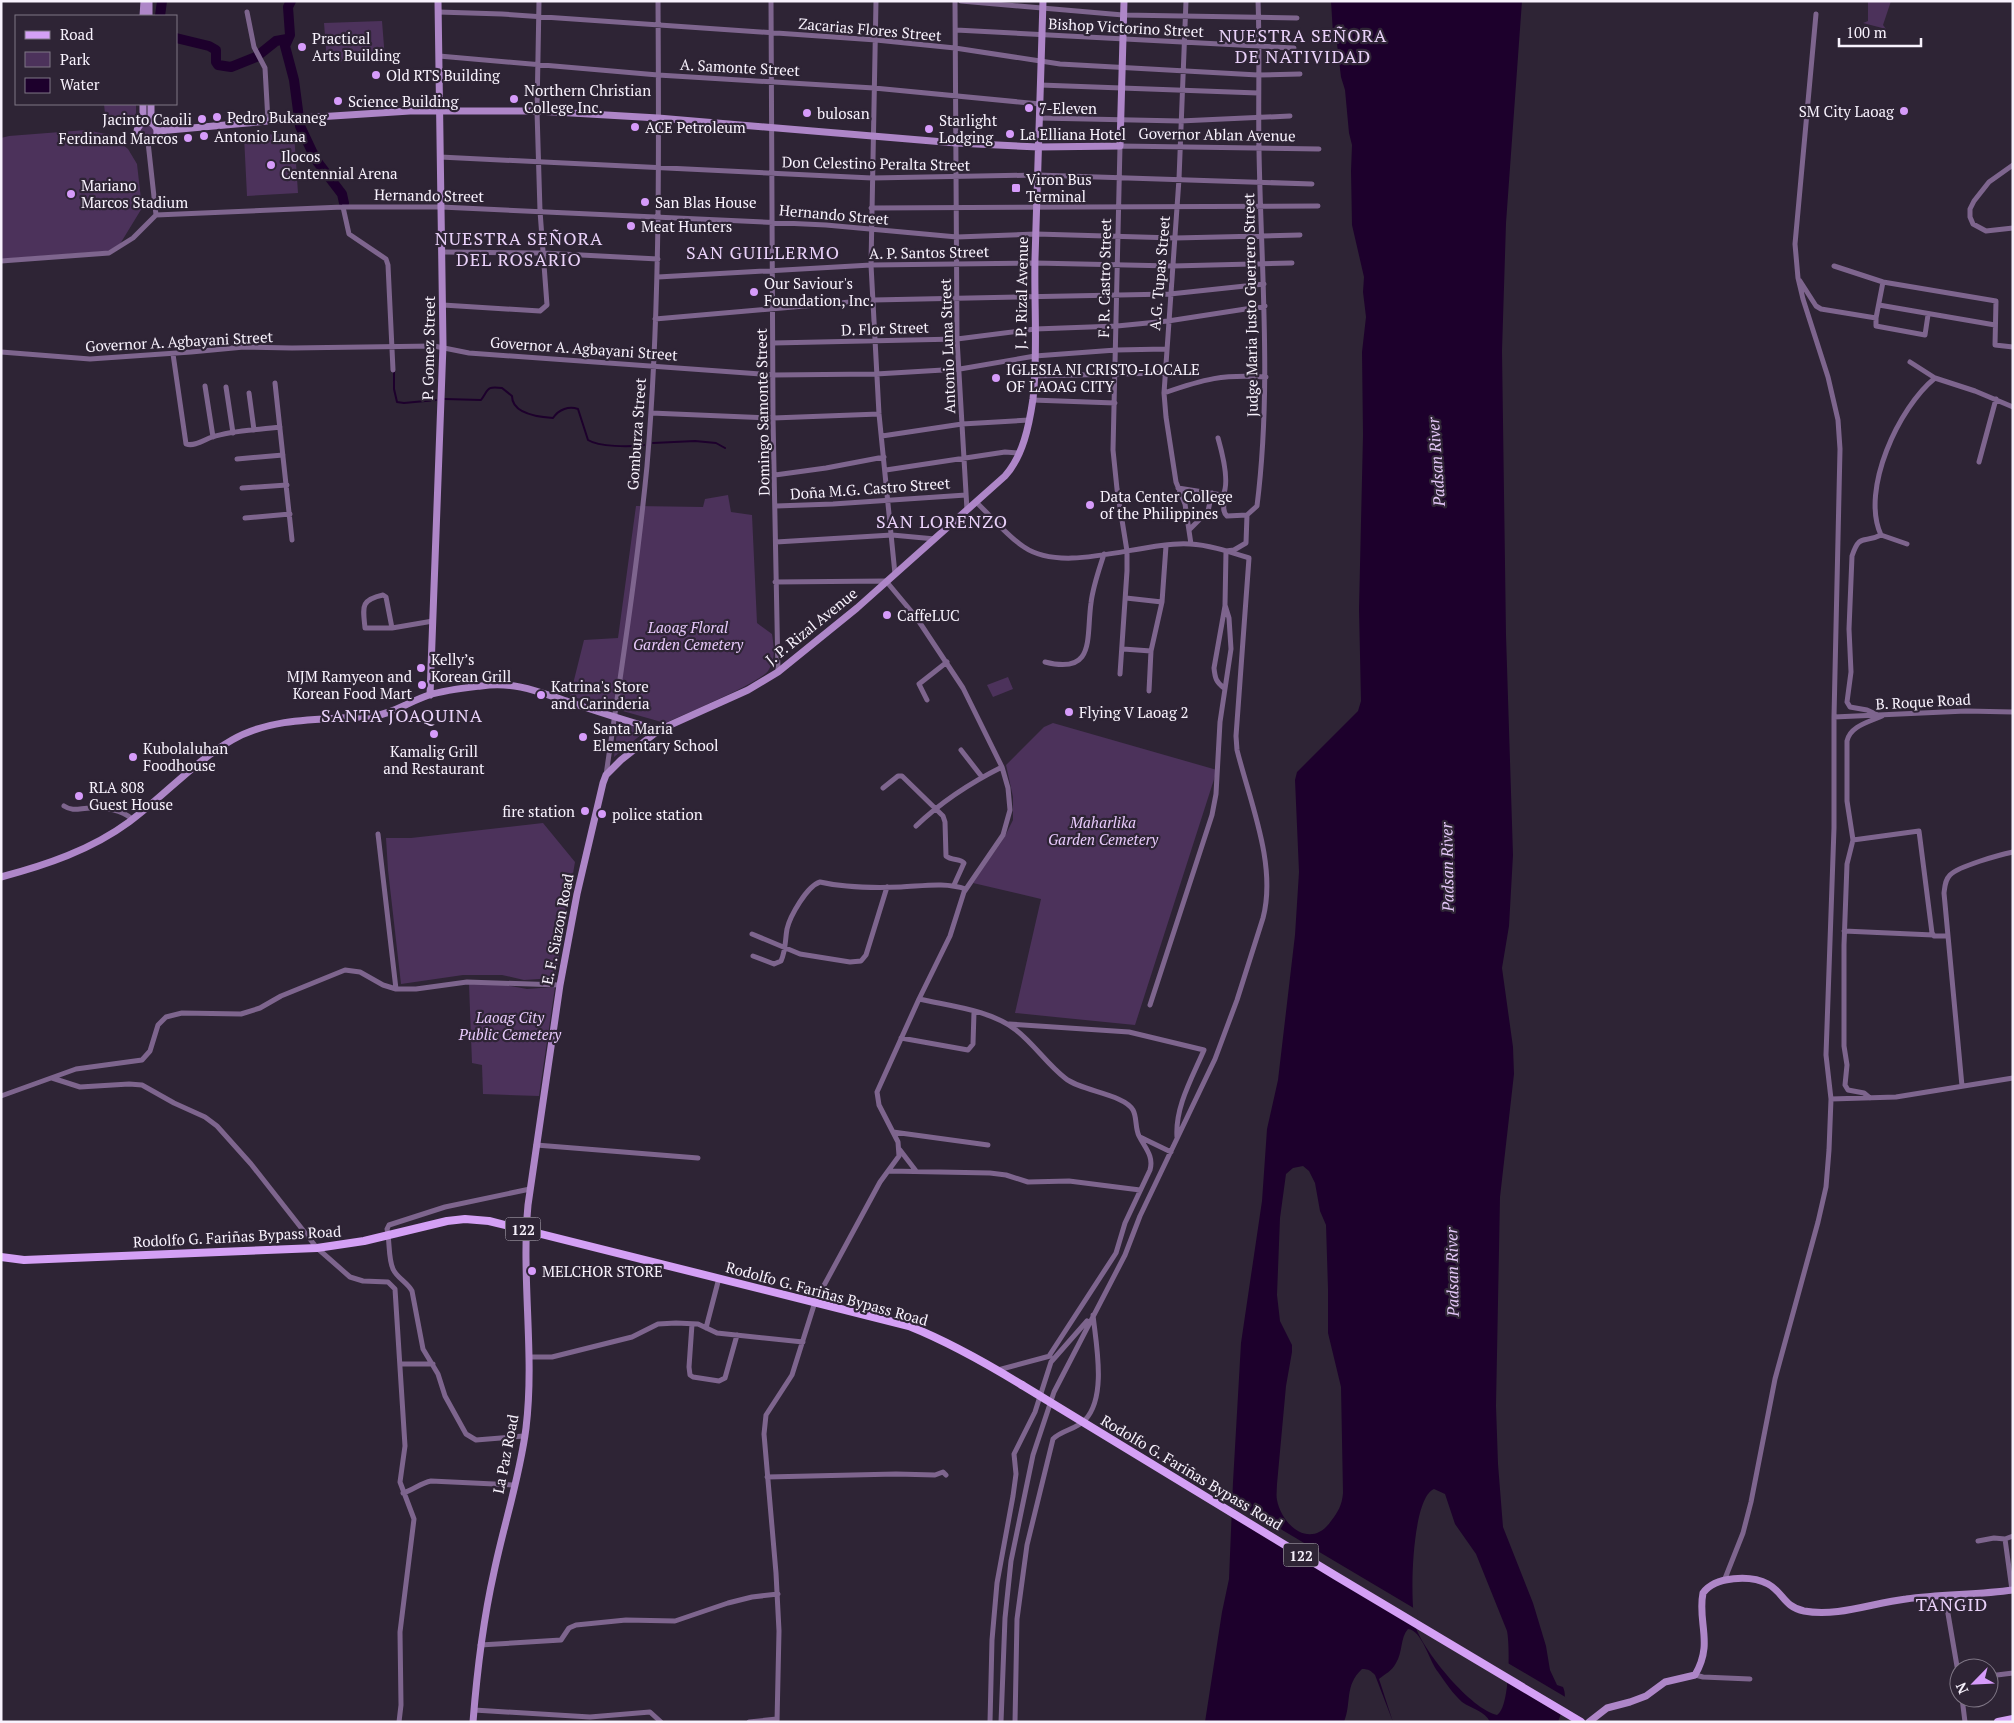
<svg xmlns="http://www.w3.org/2000/svg" width="2014" height="1723" font-family="'PT Serif',serif">
  <style>
    .green { fill: #4c325b }
    .water { fill: #1d002c; fill-rule: evenodd }
    .pier { fill: #2e2435 }
    .lines { fill: none; stroke-linecap: round; stroke-linejoin: round }
    .stream { stroke: #1d002c; stroke-width: 2 }
    .river { stroke: #1d002c; stroke-width: 10 }
    .street { stroke: #7e658e; stroke-width: 5 }
    .secondary { stroke: #ae86c8; stroke-width: 7 }
    .primary { stroke: #d4a0f5; stroke-width: 8 }
    .primary-bridge { stroke: #d4a0f5; stroke-width: 8 }
    .poi-dot { fill: #d69bfa; stroke: #2e2435; stroke-width: 2 }
    .labels { text-anchor: middle; dominant-baseline: central; stroke-width: 4.5; stroke-linejoin: round; paint-order: stroke }
    .shield { fill: #2e2435; stroke: #bbb4c1; stroke-width: 1 }
    .shield-label { font-size: 14px; font-weight: bold; fill: #f8f2fd }
    .street-label { font-size: 15px; fill: #f8f2fd; stroke: #2e2435 }
    .poi-label { font-size: 15px; fill: #f8f2fd; stroke: #2e2435; text-anchor: start }
    .park-label { font-size: 15px; font-style: italic; fill: #e8cafc; stroke: #2e2435 }
    .water-label { font-size: 16px; font-style: italic; fill: #e5c8f9; stroke: #2e2435 }
    .quarter-label { font-size: 18px; letter-spacing: 1px; fill: #ead2fa; stroke: #2e2435 }
  </style>
  <rect width="100%" height="100%" fill="#2e2435"/>
  <path class="green" d="M1868,1H1891L1883,25L1886,29L1863,23L1868,21Z
    M382,21L385,59L327,62L324,23Z
    M104,104H136V118L128,127L106,124Z
    M139 132a8 8 0 1 1 16 0a8 8 0 1 1-16 0Z
    M86,130L111,135L128,149L137,164L142,208L120,244L108,251L1,259V138L9,136Z
    M294,133L298,193L247,196L244,136Z
    M728,495L731,512L752,515L757,623L772,634C774,648 776,659 768,671C759,683 683,715 665,723L570,696L584,640L618,638L636,506L703,507L705,499Z
    M1008,677L1013,689L993,697L987,685Z
    M618,723L648,729L614,757Z
    M1053,723L1217,770L1135,1025L1015,1013L1041,899L973,883L1004,838L1013,820V797L1006,765L1044,727Z
    M543,823L575,862L555,978L524,980L502,975H463L401,984L388,870L386,838H411Z
    M469,984H500L527,989L555,987L539,1096L483,1094L482,1065L472,1063Z"/>
  <path class="water" d="M1331,1H1522L1506,223L1502,351L1506,635L1513,855L1509,926L1502,968L1513,1047L1514,1074L1500,1197L1496,1406L1498,1464L1503,1527L1533,1603L1546,1646L1550,1670L1557,1685L1563,1687C1568,1698 1562,1711 1558,1722H1490C1485,1711 1472,1709 1462,1702C1453,1694 1445,1682 1438,1672C1429,1661 1422,1630 1408,1629C1400,1638 1403,1652 1396,1663C1392,1671 1385,1674 1379,1679L1393,1722L1375,1675C1371,1671 1369,1669 1362,1669C1344,1686 1352,1702 1344,1722H1205L1222,1612L1229,1579L1233,1482L1241,1343L1262,1201L1267,1129L1278,1080L1295,935L1299,872L1295,780L1297,772L1358,711L1361,701L1359,609L1363,435L1362,352L1366,317L1363,292L1364,277L1352,225L1351,171L1352,145L1349,133L1345,90L1341,77L1337,44L1333,34ZM1303,1166L1309,1171L1315,1183L1320,1211L1326,1225L1328,1289V1333L1341,1387L1343,1493C1342,1505 1338,1512 1331,1521C1311,1550 1282,1526 1277,1500C1276,1495 1277,1489 1277,1484L1286,1386L1292,1352V1345L1280,1321L1277,1295L1280,1218L1286,1174L1293,1168ZM1434,1489L1445,1494L1455,1524L1476,1554L1507,1631C1510,1645 1510,1708 1497,1715C1471,1709 1425,1653 1416,1628C1409,1606 1411,1498 1434,1489Z"/>
  <path class="pier" d="M1230,1499L1417,1610L1418,1626L1230,1515Z
    M1506,1662L1567,1698L1563,1716L1504,1680Z"/>
  <g class="lines">
    <path class="stream" d="M394,371V389L397,402L404,403L436,400
      M445,399L481,400C489,389 486,386 502,388L512,396C512,414 538,417 553,418C559,409 569,406 578,409L588,440C599,447 630,447 644,445
      M653,443L695,441L716,443L725,448"/>
    <path class="river" d="M291,1L288,7L290,35L285,46L294,80L300,126L316,160L342,194L344,203
      M160,16L162,1
      M176,38L209,46L216,50V62L218,65L231,67L256,57L276,41L287,39"/>
    <path class="street" d="M771,1L773,418L778,672
      M876,1L871,265L879,414L895,574
      M955,1L957,339L967,510
      M961,1L1123,15L1297,18
      M1186,1L1179,179L1164,393L1166,417L1176,482L1185,504L1191,544
      M247,12L254,47L265,68L268,121
      M438,12L502,14L876,40L955,48L1060,64L1258,75L1300,74
      M956,30L1294,48
      M439,56L658,75L874,88L1040,104
      M1040,85L1258,93
      M1039,118L1180,121L1290,116
      M148,142L156,215
      M440,157L872,178L1037,175L1312,184
      M2013,165L1989,182L1974,201L1970,209V217L1973,224L1986,231L2013,228
      M343,207L349,234L386,259L388,265L393,370
      M871,208L1318,206
      M156,215L343,207H441L826,225L957,237L1036,234L1175,238L1300,235
      M443,252L543,253L658,259
      M1,261L109,253L133,238L156,215
      M1834,266L1883,282L1996,301L1995,345L2013,347
      M658,277L871,265L1035,263L1172,266L1292,263
      M1800,281L1816,306L1821,309L1876,318V326L1925,335L1928,315
      M443,305L540,311L547,305L540,211L537,111L539,1
      M1879,305L1995,325
      M1876,318L1883,282
      M655,319L873,300L1170,294L1264,284
      M773,343L957,339L1035,329L1117,326L1168,321L1265,306
      M1,352L90,359L191,352L244,347L292,348L434,346L469,353L773,375L876,374L960,369L1035,356L1116,350L1166,349
      M173,354L186,444C194,447 204,440 212,437C234,430 258,430 280,427
      M1910,362L1935,378
      M1034,376L1164,373
      M275,383L292,540
      M205,386L213,437
      M226,387L233,433
      M249,393L254,430
      M1164,393C1204,379 1223,374 1266,377
      M1032,400L1115,403
      M651,413L773,418L879,414
      M882,436L962,424L1029,420
      M1218,438C1222,452 1230,482 1223,495
      M237,459L283,455
      M1979,462L1996,399
      M886,470L1005,452L1019,453
      M775,475L826,468L884,457
      M242,488L287,485
      M1178,488L1222,495C1227,501 1220,510 1227,516L1247,515L1257,506C1272,387 1261,269 1259,150C1258,100 1260,51 1258,1
      M976,502C990,515 1008,537 1024,547C1065,575 1142,541 1190,544C1210,545 1230,552 1249,558L1236,736L1237,750C1250,802 1277,865 1263,918L1237,1000L1215,1059L1140,1216L1125,1255L1054,1392L1033,1455L1011,1561L1005,1618L1001,1722
      M776,506L833,504L966,495
      M245,518L290,514
      M1189,530L1208,511L1212,493
      M776,542L892,535L935,539
      M1907,544L1881,535C1860,490 1899,407 1935,378L1975,391L2013,407
      M775,582L886,581L916,617L963,688L1002,767L1008,788L1010,810L1003,835L964,892L950,936L919,999L877,1092L879,1105L898,1142L899,1156L880,1182L815,1302L792,1375L766,1415L764,1434L776,1573L779,1631L777,1722
      M1126,598L1162,602
      M392,628L386,597L383,595C360,600 363,607 365,628H392L433,621
      M1123,649L1151,651
      M1045,662C1096,675 1086,638 1091,603C1093,586 1099,570 1104,554
      M1120,674L1127,571V551L1117,489L1113,450L1120,146L1319,149
      M1224,688C1216,682 1215,678 1214,668L1225,606
      M1149,691L1151,651L1162,602L1166,546
      M927,700L919,684L947,662
      M1880,716L1867,710L1850,707L1847,702L1851,672L1849,629L1852,556C1860,532 1864,544 1881,535
      M1834,717L1966,711L2013,712
      M961,750L982,777
      M606,775C621,672 637,569 647,466C660,311 659,156 658,1
      M883,788L898,776H902L943,816L945,822L946,856C952,861 960,858 964,863L954,885
      M64,806C73,812 80,808 91,808C105,807 122,810 132,819
      M916,826C941,802 970,783 1002,767
      M378,834L396,989
      M1853,840L1919,831L1932,933L1934,936H1948
      M1844,931L1933,935
      M752,934L800,954L850,962L861,961L866,955L887,887
      M753,956L774,964L781,961C786,950 785,940 787,929C790,916 807,886 820,882C846,888 874,888 901,887C923,886 945,882 966,889
      M919,999C949,1006 991,1010 1016,1030C1034,1044 1047,1064 1065,1078C1080,1091 1124,1094 1133,1110C1137,1117 1135,1128 1139,1136C1145,1148 1154,1156 1150,1170L1125,1223L1116,1253L1049,1356
      M1150,1005L1212,815L1216,794L1220,722L1231,649L1229,618L1225,605L1226,551L1234,550L1246,543L1247,515
      M1009,1024L1129,1032L1204,1050C1192,1078 1175,1107 1177,1137
      M901,1038L968,1050L973,1044L974,1012
      M52,1078L80,1087L129,1084L142,1085L174,1103L205,1117L217,1126L251,1164L317,1248L350,1277L363,1281L388,1282L395,1289L405,1446L400,1482L414,1519L400,1632L401,1705L399,1722
      M1962,1086L1944,893C1945,886 1945,880 1950,875C1959,866 1999,855 2013,852
      M1,1096L76,1069L142,1060L150,1051L158,1025L166,1017L182,1013L241,1014L260,1008L281,996L345,970L360,972L383,985L396,989H416L467,982L560,985
      M1870,1098L1864,1093L1848,1090L1845,1085L1847,1065L1844,1046V945L1847,864L1853,840L1847,801V741C1850,726 1869,722 1882,716
      M1831,1099L1896,1097L2013,1078
      M893,1132L988,1145
      M1140,1137L1171,1152
      M536,1145L698,1158
      M900,1150L916,1171
      M889,1171L990,1173L1006,1175L1028,1182L1069,1181L1140,1190
      M692,1324L689,1367L690,1375L693,1377L719,1381L725,1378L737,1335
      M706,1328L719,1278
      M530,1357H552L632,1337L658,1324L676,1323L698,1324L717,1333L803,1342
      M400,1364H433
      M998,1370L1050,1356
      M524,1436L476,1440L466,1434L445,1396L438,1374L423,1349L412,1291C407,1282 397,1278 393,1269C388,1258 390,1241 387,1229L389,1225L445,1207L530,1189
      M767,1477L896,1474L935,1475L943,1472L946,1475
      M403,1493C413,1490 421,1483 431,1481L514,1485
      M1978,1541L1994,1538L2005,1539
      M1724,1581L1743,1533L1751,1502L1775,1379L1818,1222L1826,1187L1829,1150L1831,1099L1826,1055L1834,828V717L1840,449L1838,420L1828,377L1803,299L1798,278L1795,244L1816,14
      M2012,1590L2005,1539L2013,1536
      M1945,1596L1959,1678
      M480,1645L561,1640L569,1628L576,1625L626,1620L675,1621L728,1603L752,1597L778,1594
      M1695,1675L1703,1677L1750,1679
      M1989,1676L2013,1673
      M1962,1698L1965,1722
      M474,1710L590,1717L650,1712L661,1722
      M749,1722L777,1719
      M990,1722L992,1640L997,1583L1013,1496L1016,1474L1014,1454L1035,1412L1051,1362L1087,1321
      M1015,1722L1017,1619L1027,1545L1053,1439C1062,1430 1075,1430 1085,1420C1107,1397 1096,1344 1093,1315"/>
    <path class="secondary" d="M149,1V16
      M143,16L144,1
      M151,104V122
      M137 132a10 10 0 1 1 20 0a10 10 0 1 1-20 0Z
      M143,122V104
      M158,131L302,118L410,111H537L658,118L956,143L1038,147L1120,146L1124,1
      M430,695L443,345L438,1
      M1,877C46,865 91,850 129,822C164,796 194,762 232,740C273,716 327,720 373,716C393,714 410,701 429,695C445,690 464,688 481,686C515,681 539,692 569,702C599,712 629,722 659,730
      M473,1722C477,1671 483,1621 494,1572C504,1524 520,1476 526,1428C535,1354 521,1279 528,1205L560,985L577,894L603,783L606,775L621,760L659,730L748,690L778,672L857,608L1005,476C1023,456 1029,426 1033,399C1038,353 1034,305 1035,259C1037,173 1040,87 1043,1
      M1589,1722L1607,1708L1630,1702L1646,1696L1665,1682L1695,1675C1714,1643 1697,1622 1703,1593C1715,1576 1751,1575 1768,1584C1783,1592 1784,1607 1804,1611C1838,1617 1872,1603 1906,1599C1941,1594 1977,1595 2013,1590"/>
    <path class="primary" d="M1,1257L24,1260L317,1248L364,1241L447,1221L465,1219L489,1221L909,1326C949,1342 986,1363 1022,1385
      M1998,1722L2013,1719"/>
    <path class="primary-bridge" d="M1022,1385L1336,1576L1581,1722"/>
  </g>
  <g class="poi-dot">
    <circle cx="302" cy="47" r="5"/>
    <circle cx="376" cy="75" r="5"/>
    <circle cx="514" cy="99" r="5"/>
    <circle cx="338" cy="101" r="5"/>
    <circle cx="1029" cy="108" r="5"/>
    <circle cx="1904" cy="111" r="5"/>
    <circle cx="807" cy="113" r="5"/>
    <circle cx="217" cy="117" r="5"/>
    <circle cx="202" cy="119" r="5"/>
    <circle cx="635" cy="127" r="5"/>
    <circle cx="929" cy="129" r="5"/>
    <circle cx="1010" cy="134" r="5"/>
    <circle cx="204" cy="136" r="5"/>
    <circle cx="188" cy="138" r="5"/>
    <circle cx="271" cy="165" r="5"/>
    <rect x="1011" y="183" width="10" height="10" rx="2.5"/>
    <circle cx="71" cy="194" r="5"/>
    <circle cx="645" cy="202" r="5"/>
    <circle cx="631" cy="226" r="5"/>
    <circle cx="754" cy="292" r="5"/>
    <circle cx="996" cy="378" r="5"/>
    <circle cx="1090" cy="505" r="5"/>
    <circle cx="887" cy="615" r="5"/>
    <circle cx="421" cy="668" r="5"/>
    <circle cx="422" cy="685" r="5"/>
    <circle cx="541" cy="695" r="5"/>
    <circle cx="1069" cy="712" r="5"/>
    <circle cx="434" cy="734" r="5"/>
    <circle cx="583" cy="737" r="5"/>
    <circle cx="133" cy="757" r="5"/>
    <circle cx="79" cy="796" r="5"/>
    <circle cx="585" cy="811" r="5"/>
    <circle cx="602" cy="814" r="5"/>
    <circle cx="532" cy="1271" r="5"/>
  </g>
  <g class="labels">
    <g class="shield">
      <rect x="505.5" y="1217.5" width="35" height="23" rx="4"/>
      <rect x="1283.5" y="1543.5" width="35" height="23" rx="4"/>
    </g>
    <g class="shield-label">
      <text x="523" y="1229">122</text>
      <text x="1301" y="1555">122</text>
    </g>
    <g class="street-label">
      <text transform="translate(1126 27) rotate(3)">Bishop Victorino Street</text>
      <text transform="translate(870 29) rotate(5)">Zacarias Flores Street</text>
      <text transform="translate(740 67) rotate(3)">A. Samonte Street</text>
      <text transform="translate(1217 134) rotate(1)">Governor Ablan Avenue</text>
      <text transform="translate(876 163) rotate(1)">Don Celestino Peralta Street</text>
      <text transform="translate(429 195) rotate(1)">Hernando Street</text>
      <text transform="translate(834 214) rotate(5)">Hernando Street</text>
      <text transform="translate(929 252) rotate(-1)">A. P. Santos Street</text>
      <text transform="translate(1159 273) rotate(-85)">A.G. Tupas Street</text>
      <text transform="translate(1104 278) rotate(-89)">F. R. Castro Street</text>
      <text transform="translate(1021 293) rotate(-89)">J. P. Rizal Avenue</text>
      <text transform="translate(1250 305) rotate(-91)">Judge Maria Justo Guerrero Street</text>
      <text transform="translate(885 328) rotate(-2)">D. Flor Street</text>
      <text transform="translate(179 341) rotate(-3)">Governor A. Agbayani Street</text>
      <text transform="translate(947 346) rotate(-92)">Antonio Luna Street</text>
      <text transform="translate(428 348) rotate(-89)">P. Gomez Street</text>
      <text transform="translate(584 348) rotate(4)">Governor A. Agbayani Street</text>
      <text transform="translate(762 412) rotate(-91)">Domingo Samonte Street</text>
      <text transform="translate(636 434) rotate(-86)">Gomburza Street</text>
      <text transform="translate(870 488) rotate(-4)">Doña M.G. Castro Street</text>
      <text transform="translate(811 626) rotate(-39)">J. P. Rizal Avenue</text>
      <text transform="translate(1923 701) rotate(-3)">B. Roque Road</text>
      <text transform="translate(557 929) rotate(-79)">E. F. Siazon Road</text>
      <text transform="translate(237 1236) rotate(-3)">Rodolfo G. Fariñas Bypass Road</text>
      <text transform="translate(827 1293) rotate(15)">Rodolfo G. Fariñas Bypass Road</text>
      <text transform="translate(505 1454) rotate(-79)">La Paz Road</text>
      <text transform="translate(1192 1472) rotate(31)">Rodolfo G. Fariñas Bypass Road</text>
    </g>
    <g class="poi-label">
      <text x="312" y="38">Practical<tspan x="312" dy="17">Arts Building</tspan></text>
      <text x="386" y="75">Old RTS Building</text>
      <text x="524" y="90">Northern Christian<tspan x="524" dy="17">College Inc.</tspan></text>
      <text x="348" y="101">Science Building</text>
      <text x="1039" y="108">7-Eleven</text>
      <text x="1894" y="111" text-anchor="end">SM City Laoag</text>
      <text x="817" y="113">bulosan</text>
      <text x="227" y="117">Pedro Bukaneg</text>
      <text x="192" y="119" text-anchor="end">Jacinto Caoili</text>
      <text x="939" y="120">Starlight<tspan x="939" dy="17">Lodging</tspan></text>
      <text x="645" y="127">ACE Petroleum</text>
      <text x="1020" y="134">La Elliana Hotel</text>
      <text x="214" y="136">Antonio Luna</text>
      <text x="178" y="138" text-anchor="end">Ferdinand Marcos</text>
      <text x="281" y="156">Ilocos<tspan x="281" dy="17">Centennial Arena</tspan></text>
      <text x="1026" y="179">Viron Bus<tspan x="1026" dy="17">Terminal</tspan></text>
      <text x="81" y="185">Mariano<tspan x="81" dy="17">Marcos Stadium</tspan></text>
      <text x="655" y="202">San Blas House</text>
      <text x="641" y="226">Meat Hunters</text>
      <text x="764" y="283">Our Saviour's<tspan x="764" dy="17">Foundation, Inc.</tspan></text>
      <text x="1006" y="369">IGLESIA NI CRISTO-LOCALE<tspan x="1006" dy="17">OF LAOAG CITY</tspan></text>
      <text x="1100" y="496">Data Center College<tspan x="1100" dy="17">of the Philippines</tspan></text>
      <text x="897" y="615">CaffeLUC</text>
      <text x="431" y="659">Kelly’s<tspan x="431" dy="17">Korean Grill</tspan></text>
      <text x="412" y="676" text-anchor="end">MJM Ramyeon and<tspan x="412" dy="17">Korean Food Mart</tspan></text>
      <text x="551" y="686">Katrina's Store<tspan x="551" dy="17">and Carinderia</tspan></text>
      <text x="1079" y="712">Flying V Laoag 2</text>
      <text x="593" y="728">Santa Maria<tspan x="593" dy="17">Elementary School</tspan></text>
      <text x="143" y="748">Kubolaluhan<tspan x="143" dy="17">Foodhouse</tspan></text>
      <text x="434" y="751" text-anchor="middle">Kamalig Grill<tspan x="434" dy="17">and Restaurant</tspan></text>
      <text x="89" y="787">RLA 808<tspan x="89" dy="17">Guest House</tspan></text>
      <text x="575" y="811" text-anchor="end">fire station</text>
      <text x="612" y="814">police station</text>
      <text x="542" y="1271">MELCHOR STORE</text>
    </g>
    <g class="park-label">
      <text x="688" y="627">Laoag Floral<tspan x="688" dy="17">Garden Cemetery</tspan></text>
      <text x="1103" y="822">Maharlika<tspan x="1103" dy="17">Garden Cemetery</tspan></text>
      <text x="510" y="1017">Laoag City<tspan x="510" dy="17">Public Cemetery</tspan></text>
    </g>
    <g class="water-label">
      <text transform="translate(1436 462) rotate(-94)">Padsan River</text>
      <text transform="translate(1447 867) rotate(-91)">Padsan River</text>
      <text transform="translate(1452 1272) rotate(-91)">Padsan River</text>
    </g>
    <g class="quarter-label">
      <text x="1303" y="35">NUESTRA SEÑORA<tspan x="1303" dy="21">DE NATIVIDAD</tspan></text>
      <text x="519" y="238">NUESTRA SEÑORA<tspan x="519" dy="21">DEL ROSARIO</tspan></text>
      <text x="763" y="252">SAN GUILLERMO</text>
      <text x="942" y="521">SAN LORENZO</text>
      <text x="402" y="715">SANTA JOAQUINA</text>
      <text x="1952" y="1604">TANGID</text>
    </g>
  </g>
  <rect width="2014" height="1723" fill="none" stroke="#f8f2fd" stroke-width="5"/>
  <rect x="15" y="15" width="162" height="90" fill="#2e2435" stroke="#7f7685"/>
  <rect x="25" y="31" width="25" height="8" fill="#d4a0f5" stroke="#7f7685"/>
  <text x="60" y="40" font-size="15" fill="#f8f2fd">Road</text>
  <rect x="25" y="52" width="25" height="15" fill="#4c325b" stroke="#7f7685"/>
  <text x="60" y="65" font-size="15" fill="#f8f2fd">Park</text>
  <rect x="25" y="78" width="25" height="15" fill="#1d002c" stroke="#7f7685"/>
  <text x="60" y="90" font-size="15" fill="#f8f2fd">Water</text>
  <g transform="translate(1974 1683) rotate(246)"><circle r="24" fill="#2e2435" stroke="#7f7685"/>
  <path d="M0-4L9 19L0 12L-9 19Z" fill="#d69bfa"/>
  <text y="-8" font-size="14" font-weight="bold" text-anchor="middle" fill="#f8f2fd">N</text>
  </g>
  <path d="M1839 38v8h82v-8" fill="none" stroke="#f8f2fd" stroke-width="2.5"/>
  <text x="1846" y="38" font-size="15" fill="#f8f2fd" stroke="#2e2435" stroke-width="4" paint-order="stroke">100 m</text>
</svg>
